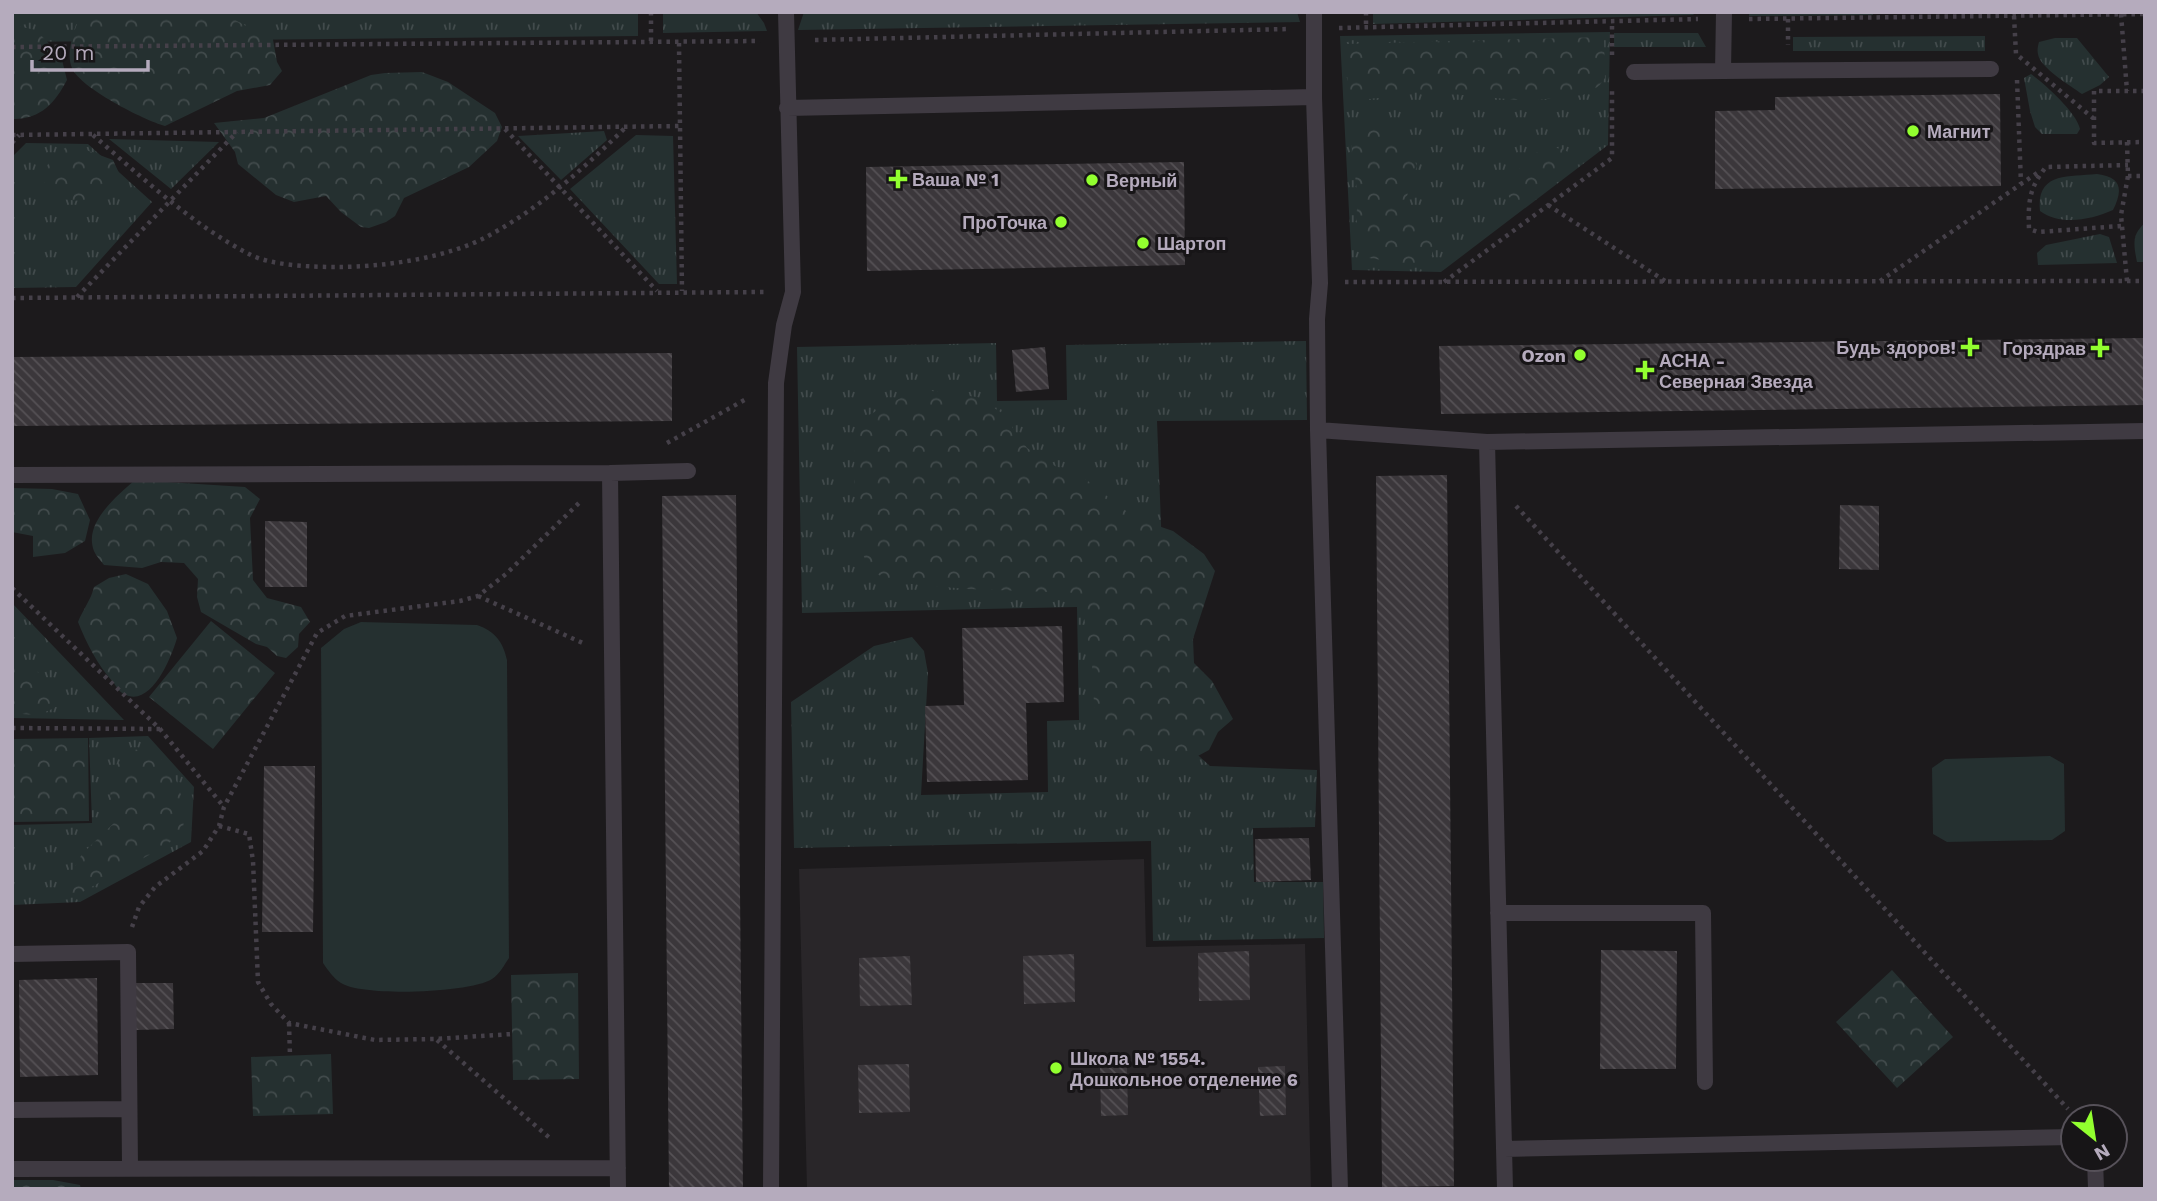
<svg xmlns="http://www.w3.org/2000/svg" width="2157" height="1201" font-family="'Work Sans',sans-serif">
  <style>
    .built { fill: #292629 }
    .grass { fill: url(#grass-tufts) }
    .forest { fill: url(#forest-crowns) }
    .pitch { fill: #253030 }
    .building { fill: url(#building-back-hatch) }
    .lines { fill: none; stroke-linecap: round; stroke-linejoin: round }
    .path { stroke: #454049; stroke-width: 4.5; stroke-dasharray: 3.5 5; stroke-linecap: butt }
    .service { stroke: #3f3a42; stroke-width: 16 }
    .poi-dot { fill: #92ff2f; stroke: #171517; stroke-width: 2.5 }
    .labels { text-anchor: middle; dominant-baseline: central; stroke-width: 6; stroke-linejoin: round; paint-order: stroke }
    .poi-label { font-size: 18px; font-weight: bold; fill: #b5abbd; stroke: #171517; text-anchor: start }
  </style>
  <defs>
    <pattern id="grass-tufts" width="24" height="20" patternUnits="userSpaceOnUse" patternTransform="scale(1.75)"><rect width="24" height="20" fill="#253030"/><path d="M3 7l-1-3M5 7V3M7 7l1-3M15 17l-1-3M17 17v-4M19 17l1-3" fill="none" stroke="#424b4c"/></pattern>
    <pattern id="forest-crowns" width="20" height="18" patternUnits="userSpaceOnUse" patternTransform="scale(1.75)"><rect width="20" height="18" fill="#253030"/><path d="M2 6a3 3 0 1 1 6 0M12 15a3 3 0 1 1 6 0" fill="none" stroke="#424b4c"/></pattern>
    <pattern id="building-back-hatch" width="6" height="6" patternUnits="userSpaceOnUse" patternTransform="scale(1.75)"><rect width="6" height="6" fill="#3b373b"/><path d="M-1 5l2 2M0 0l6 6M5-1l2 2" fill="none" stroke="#555155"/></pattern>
  </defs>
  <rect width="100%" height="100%" fill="#1c1a1c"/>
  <path class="built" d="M1144,859L1146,947L1305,944L1311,1189H807L799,869Z"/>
  <path class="grass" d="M12,12H638V36L12,42Z
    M663,12H756L764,23L767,31L663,33Z
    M804,12H1297L1300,22L798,30Z
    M1373,12H1696L1693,15L1373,24Z
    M1749,12H1873V15L1749,16Z
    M1610,32L1608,145L1441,272L1352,270L1340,36Z
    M1614,33H1698L1706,47H1614Z
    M1985,36V51H1793V37Z
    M2055,38H2077L2109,77L2100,85L2082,94C2071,86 2040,68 2038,54C2037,50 2038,46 2039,42Z
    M2031,74C2045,84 2077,113 2080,129L2077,134H2042L2035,127L2030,111L2024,78Z
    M604,131L607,140L561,180L518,136Z
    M636,135L673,136L677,284H659L570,189Z
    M109,139L219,142L171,189Z
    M26,143L88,144L152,202L76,287L12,288V157Z
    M2097,174C2122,177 2123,190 2113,210C2090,220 2061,226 2040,211C2036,172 2068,177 2097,174Z
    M2145,223V262H2137C2134,246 2131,235 2145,223Z
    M2100,234L2109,237L2117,263L2038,265L2037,253L2046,245Z
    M1306,341L1307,420L1157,421L1169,729L1210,766L1317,770L1315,827L1253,828L1254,882H1323L1324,938L1153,941L1151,841L794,848L791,702L874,646L912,637L924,651L928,673L921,795L1048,792L1047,721L1079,720L1077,607L802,613L797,347L996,343L997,401L1067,400L1066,345Z
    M12,603L124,720L12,718Z
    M148,736L194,787L191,842L80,902L12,905V825L92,823L89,738Z"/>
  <path class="forest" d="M81,14L226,15L246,26L272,34L277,62L282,71L270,85L237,91L165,126C144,120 80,88 72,68C65,51 75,29 81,14Z
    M12,25L36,30L61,56L67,80C55,103 40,120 12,119Z
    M1604,37L1605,78L1599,86L1583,95L1529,101L1407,90L1387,97L1370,99L1358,97L1348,88L1345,44Z
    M422,72L448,82L495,113L502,127L497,141L469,167L404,198L395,216L386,222L369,228L361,227L341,212L326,196L294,202L276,195L238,164L235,152L214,123L264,118L371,75L385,73Z
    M1373,122C1397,131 1407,142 1417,166L1407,196L1397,211L1405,218L1412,217L1425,226L1433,237L1432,255L1415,265L1369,258L1356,219L1358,199L1352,152V131Z
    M70,144L113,160L119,173C115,178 111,187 106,191C90,206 64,201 47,193C38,167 51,159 70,144Z
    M1550,147L1563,149L1574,156V161C1558,181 1540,194 1517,203L1509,197L1506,188C1516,172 1531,151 1550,147Z
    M917,389L977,397L1002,413L1027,448L1055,466L1084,478L1135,518L1173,531L1204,554L1215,571L1193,639L1194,663L1212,681L1233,719L1218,732L1209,750L1183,764L1135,751L1095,723L1092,665L1080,593L967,589L890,582L868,568L860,545L854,476L856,422Z
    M135,480L245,487L260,499L250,518L253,580L267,598L301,607L310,622L299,634L298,647L286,658L277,656L267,647L256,644L201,612L197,597L198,579L184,563L161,562L142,568L104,565C101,561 96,556 94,551C83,523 117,496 135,480Z
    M12,488L52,489L78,494L90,520L85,541L65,553L33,557V536L12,532Z
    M126,574L148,584L167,611L177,638C172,656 151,709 124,694C119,692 116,686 113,682C97,664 87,644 78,622C83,609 91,600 94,587L109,578Z
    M211,621L275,673L213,749L149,697Z
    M12,660L21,661L52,681L60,704C47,714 28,718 12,711Z
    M88,738L89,821L12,822V739Z
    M145,749C175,759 187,800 183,829L167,845L77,895H72L67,880L82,854L115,822L107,773L133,750Z
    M1892,970L1953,1037L1897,1088L1836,1022Z
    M578,973L579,1079L513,1080L511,975Z
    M331,1054L333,1114L253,1116L251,1057Z
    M12,1180H53L80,1185L81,1189H12Z"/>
  <path class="pitch" d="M361,622L477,625C495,631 503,642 507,660L509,958C504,965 500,974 492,979C471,993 362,997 341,983C333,978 328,970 323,963L321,648L344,629Z
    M2050,756L2064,764L2065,831L2052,840L1947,842L1933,834L1932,768L1945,759Z"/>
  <path class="building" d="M2000,94L2001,186L1715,189V111L1775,110V97Z
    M1184,162L1185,265L867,271L866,167Z
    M2145,338V405L1441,414L1439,346Z
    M1045,347L1049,389L1016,392L1012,350Z
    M672,353V421L12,426V357Z
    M1447,475L1454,1186L1382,1187L1376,476Z
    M736,495L743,1189H669L662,496Z
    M1840,505L1879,506V570L1839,569Z
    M265,521L307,522V587H265Z
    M1062,626L1064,702L1026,703L1028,780L927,782L925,706L964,705L962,628Z
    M264,766H315L313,932H262Z
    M1309,838L1311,880L1256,882L1255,839Z
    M1601,950L1677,951L1676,1069H1600Z
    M1249,951L1250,1000L1199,1001L1198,953Z
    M1074,954L1075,1002L1024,1004L1023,956Z
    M910,956L912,1005L860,1006L859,958Z
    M97,978L98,1075L20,1077L19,980Z
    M136,983H173L174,1029L136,1030Z
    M909,1064L910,1112L859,1113L858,1065Z
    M1285,1066L1286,1115L1260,1116L1258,1067Z
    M1127,1067L1128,1115L1101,1116L1100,1068Z"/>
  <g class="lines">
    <path class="path" d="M651,12V43
      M1366,12V28
      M2121,14L2127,91
      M2014,16L2016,54L2093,118
      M1749,19L2145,14
      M1788,19V45
      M1339,28L1698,19
      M815,40L1289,29
      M679,43L682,291
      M12,47L760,41
      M1612,55V22
      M2017,80L2021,184
      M2145,91H2094V143L2145,142
      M505,129L657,291
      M12,135L680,126
      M93,135C139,175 194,226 249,254C271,266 313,267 338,267C383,267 448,258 488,236C540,208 583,169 625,128
      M2127,142L2128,176H2145
      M12,143L19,135
      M1548,205L1665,281
      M2121,226L2038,232L2029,229C2028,202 2029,188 2046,167L2128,165
      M1880,281L2040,171
      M2127,281L2121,215L2128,176
      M1345,282L2145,281
      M1444,282L1612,158V88
      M77,297L237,132
      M12,298L764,292
      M667,443L748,398
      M1516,506L2068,1109
      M12,588L160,729L224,807
      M478,596L585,644
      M12,728L160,729
      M219,826L249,834L253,861L258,982L271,1004L289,1023L375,1040L436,1039L512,1034
      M132,927L139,907L155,887L203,851L219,826L224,807L317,633L345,616L460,601L478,596L506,574L582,500
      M289,1023L290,1056
      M437,1040L552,1140"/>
    <path class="service" d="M1314,12V97L1320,283L1317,319L1318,430L1487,442L1505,1189
      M1724,12L1723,71L1991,69
      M1634,72L1723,71
      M787,108L1314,97
      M1318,430L1340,1189
      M1487,442L2145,431
      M610,473L688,471
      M12,475L610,473L618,1189
      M1498,913H1703L1705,1082
      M12,954L128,952L130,1167
      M12,1110L129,1109
      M1504,1149L2073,1137
      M2095,1159L2096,1189
      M12,1169L618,1168
      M771,1189L776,383L784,325L793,292L786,12"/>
  </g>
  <g class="poi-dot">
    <circle cx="1913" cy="131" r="7"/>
    <path d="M894.5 168.5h7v7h7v7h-7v7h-7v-7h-7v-7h7z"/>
    <circle cx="1092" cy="180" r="7"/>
    <circle cx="1061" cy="222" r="7"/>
    <circle cx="1143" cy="243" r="7"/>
    <path d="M1966.5 336.5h7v7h7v7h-7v7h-7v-7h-7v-7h7z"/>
    <path d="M2096.5 337.5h7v7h7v7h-7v7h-7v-7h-7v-7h7z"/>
    <circle cx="1580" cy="355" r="7"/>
    <path d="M1641.5 359.5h7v7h7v7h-7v7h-7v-7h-7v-7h7z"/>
    <circle cx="1056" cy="1068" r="7"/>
  </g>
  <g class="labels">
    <g class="poi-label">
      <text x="1927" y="131">Магнит</text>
      <text x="912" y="179">Ваша № 1</text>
      <text x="1106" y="180">Верный</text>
      <text x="1047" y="222" text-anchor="end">ПроТочка</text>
      <text x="1157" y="243">Шартоп</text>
      <text x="1956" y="347" text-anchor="end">Будь здоров!</text>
      <text x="2086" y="348" text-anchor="end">Горздрав</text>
      <text x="1566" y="355" text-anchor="end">Ozon</text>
      <text x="1659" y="360">АСНА -<tspan x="1659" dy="21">Северная Звезда</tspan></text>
      <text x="1070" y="1058">Школа № 1554.<tspan x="1070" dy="21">Дошкольное отделение 6</tspan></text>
    </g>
  </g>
  <rect width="2157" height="1201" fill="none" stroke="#b5abbd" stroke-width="28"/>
  <g transform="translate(2094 1138) rotate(150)"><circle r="33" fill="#171517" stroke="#565159" stroke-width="2"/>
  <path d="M0-5L12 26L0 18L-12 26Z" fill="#92ff2f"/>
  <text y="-10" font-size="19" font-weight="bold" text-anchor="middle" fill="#b5abbd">N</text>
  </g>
  <path d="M32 60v10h116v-10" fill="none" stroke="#b5abbd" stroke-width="3.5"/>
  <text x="42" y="60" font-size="21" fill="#b5abbd" stroke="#171517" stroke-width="5" paint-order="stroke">20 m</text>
</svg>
